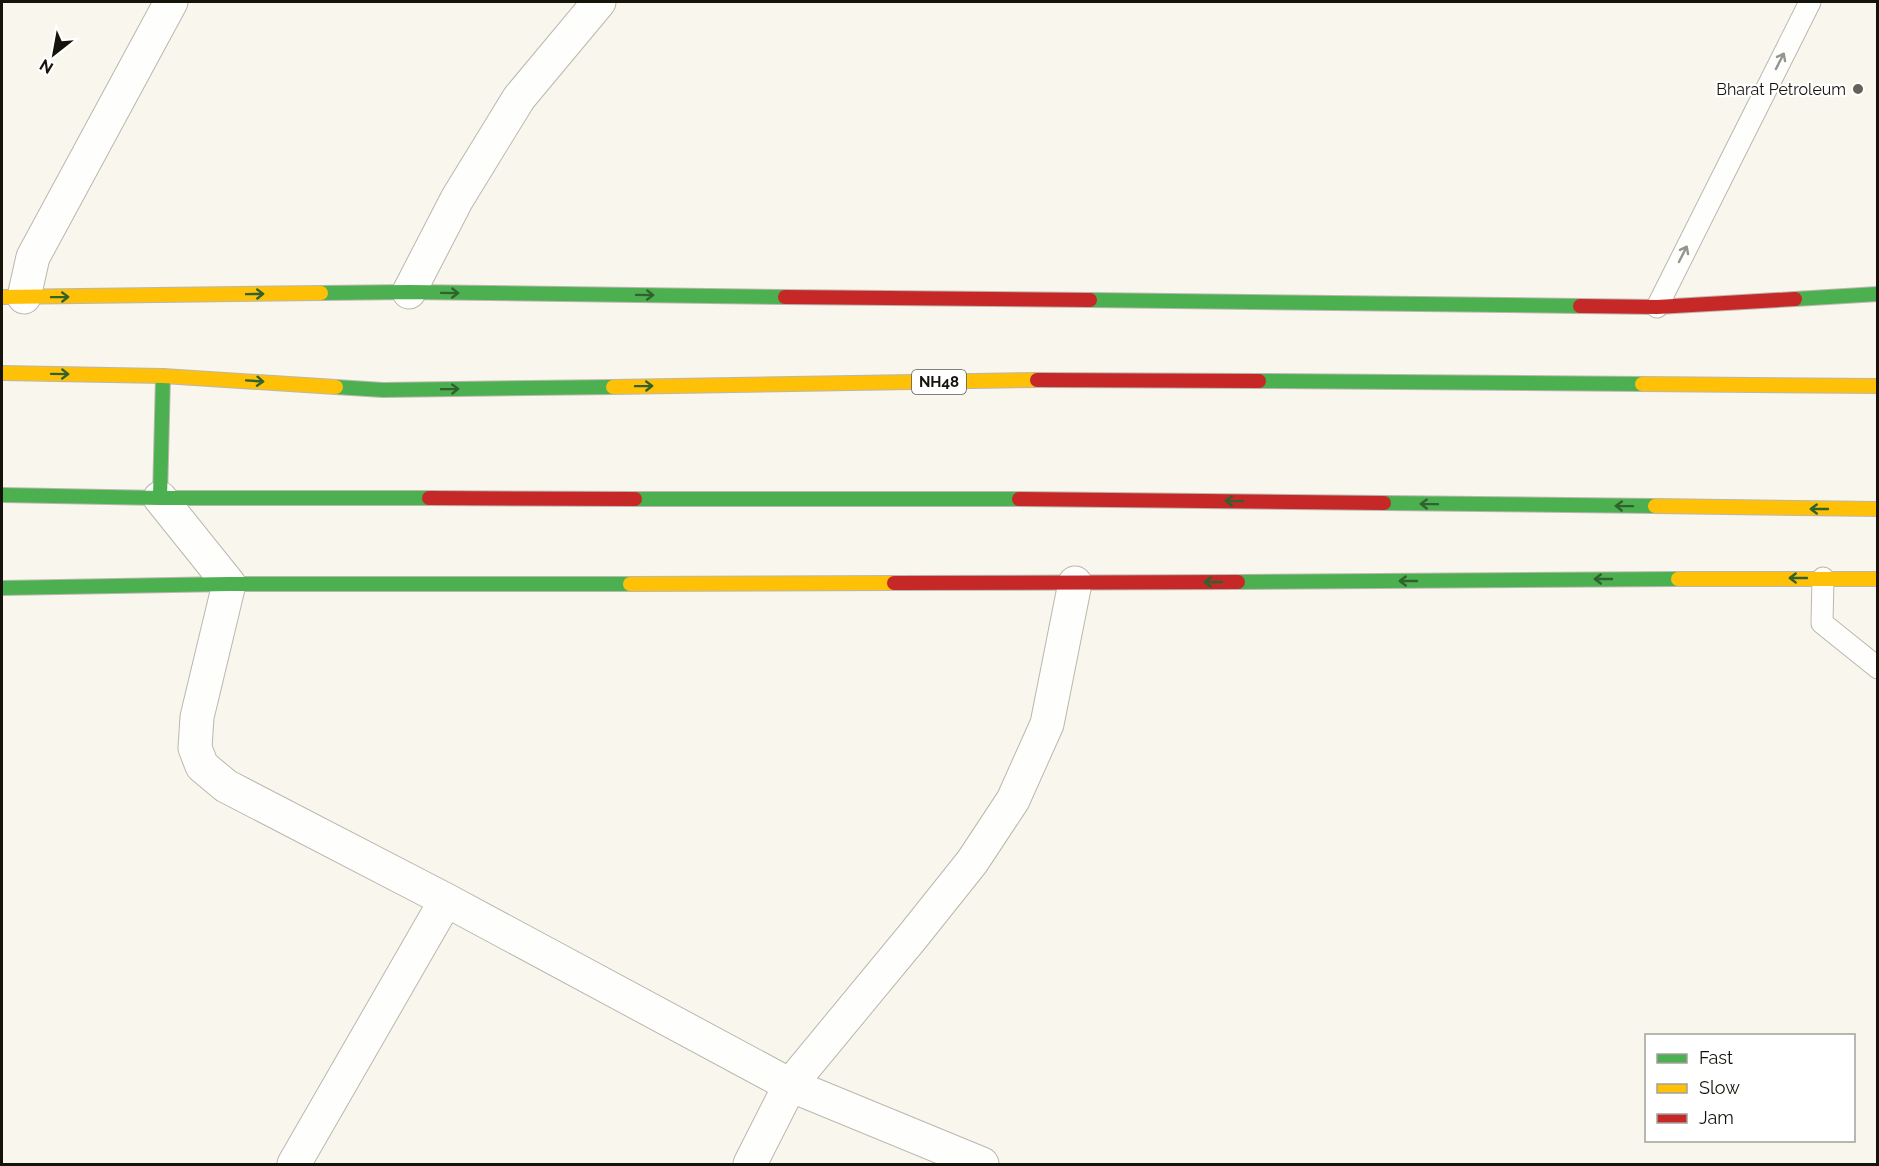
<svg xmlns="http://www.w3.org/2000/svg" width="1879" height="1166" font-family="Raleway,sans-serif">
  <style>
    .lines { fill: none; stroke-linecap: round; stroke-linejoin: round }
    .lane-casing { stroke: #bab7af; stroke-width: 23 }
    .street-casing { stroke: #bab7af; stroke-width: 35 }
    .fast-casing { stroke: #bab7af; stroke-width: 16 }
    .slow-casing { stroke: #bab7af; stroke-width: 16 }
    .jam-casing { stroke: #bab7af; stroke-width: 16 }
    .lane { stroke: #fefefc; stroke-width: 21 }
    .street { stroke: #fefefc; stroke-width: 33 }
    .fast { stroke: #4caf50; stroke-width: 14 }
    .slow { stroke: #ffc107; stroke-width: 14 }
    .jam { stroke: #c62828; stroke-width: 14 }
    .oneway { stroke: #96948f }
    .oneway2 { stroke: #31612d }
    .poi-dot { fill: #656259; stroke: #fff; stroke-width: 2 }
    .labels { text-anchor: middle; dominant-baseline: central; stroke-width: 4.5; stroke-linejoin: round; paint-order: stroke }
    .shield { fill: #fff; stroke: #5c5a54; stroke-width: 1.5 }
    .shield-label { font-size: 15px; font-weight: bold; fill: #16130a }
    .poi-label { font-size: 16px; fill: #16130a; stroke: #fff; text-anchor: end }
  </style>
  <rect width="100%" height="100%" fill="#f9f6ed"/>
  <g class="lines">
    <defs>
      <path id="lane" d="M1657,307L1810,2
        M1823,578L1822,623L1878,668"/>
      <path id="street" d="M409,292L457,199L519,98L599,2
        M24,297L33,257L171,2
        M160,498L229,584L197,717L195,748L202,766L226,786L446,900L790,1085L982,1164
        M294,1164L446,900
        M750,1164L790,1085L913,936L972,862L1013,800L1047,724L1075,583"/>
      <path id="fast" d="M321,293L409,292L785,297
        M1795,299L1878,294
        M1090,300L1580,306
        M1259,381L1642,384
        M336,387L383,390L613,387
        M2,495L160,498H429
        M160,498L163,376
        M635,499H1019
        M1384,503L1655,506
        M1238,582L1678,579
        M2,588L229,584H630"/>
      <path id="slow" d="M2,297L321,293
        M2,373L163,376L336,387
        M1642,384L1878,386
        M613,387L1037,380
        M1655,506L1878,509
        M1678,579H1878
        M630,584L894,583"/>
      <path id="jam" d="M785,297L1090,300
        M1580,306L1657,307L1795,299
        M1037,380L1259,381
        M429,498L635,499
        M1019,499L1384,503
        M894,583L1238,582"/>
    </defs>
    <use href="#lane" class="lane-casing"/>
    <use href="#street" class="street-casing"/>
    <use href="#fast" class="fast-casing"/>
    <use href="#slow" class="slow-casing"/>
    <use href="#jam" class="jam-casing"/>
    <use href="#lane" class="lane"/>
    <use href="#street" class="street"/>
    <use href="#fast" class="fast"/>
    <use href="#slow" class="slow"/>
    <use href="#jam" class="jam"/>
  </g>
  <defs><path id="oneway-shaft" d="M-6 0H5M1.5-3L5.5 0L1.5 3" fill="none" stroke-width="1.6" stroke-linecap="round" stroke-linejoin="round" transform="scale(1.5)"/></defs>
  <g class="oneway">
    <use href="#oneway-shaft" transform="translate(1780 61) rotate(-63)"/>
    <use href="#oneway-shaft" transform="translate(1683 254) rotate(-63)"/>
  </g>
  <g class="oneway2">
    <use href="#oneway-shaft" transform="translate(450 293) rotate(1)"/>
    <use href="#oneway-shaft" transform="translate(255 294) rotate(-1)"/>
    <use href="#oneway-shaft" transform="translate(645 295) rotate(1)"/>
    <use href="#oneway-shaft" transform="translate(60 297) rotate(-1)"/>
    <use href="#oneway-shaft" transform="translate(60 374) rotate(1)"/>
    <use href="#oneway-shaft" transform="translate(255 381) rotate(4)"/>
    <use href="#oneway-shaft" transform="translate(644 386) rotate(-1)"/>
    <use href="#oneway-shaft" transform="translate(450 389) rotate(-1)"/>
    <use href="#oneway-shaft" transform="translate(1234 501) rotate(-179)"/>
    <use href="#oneway-shaft" transform="translate(1429 504) rotate(-179)"/>
    <use href="#oneway-shaft" transform="translate(1624 506) rotate(-179)"/>
    <use href="#oneway-shaft" transform="translate(1819 509) rotate(-180)"/>
    <use href="#oneway-shaft" transform="translate(1798 578) rotate(180)"/>
    <use href="#oneway-shaft" transform="translate(1603 579) rotate(180)"/>
    <use href="#oneway-shaft" transform="translate(1408 581) rotate(180)"/>
    <use href="#oneway-shaft" transform="translate(1213 582) rotate(180)"/>
  </g>
  <circle class="poi-dot" cx="1858" cy="89" r="6"/>
  <g class="labels">
    <rect class="shield" x="912" y="370" width="54" height="24" rx="4.5"/>
    <g class="shield-label">
      <text x="939" y="382">NH48</text>
    </g>
    <g class="poi-label">
      <text x="1846" y="89">Bharat Petroleum</text>
    </g>
  </g>
  <rect width="1879" height="1166" fill="none" stroke="#16130a" stroke-width="6"/>
  <rect x="1645" y="1034" width="210" height="108" fill="#ffffff" stroke="#a2a19d" stroke-width="1.5"/>
  <rect x="1657" y="1054" width="30" height="9" fill="#4caf50" stroke="#a2a19d" stroke-width="1.5"/>
  <text x="1699" y="1064" font-size="18" fill="#16130a">Fast</text>
  <rect x="1657" y="1084" width="30" height="9" fill="#ffc107" stroke="#a2a19d" stroke-width="1.5"/>
  <text x="1699" y="1094" font-size="18" fill="#16130a">Slow</text>
  <rect x="1657" y="1114" width="30" height="9" fill="#c62828" stroke="#a2a19d" stroke-width="1.5"/>
  <text x="1699" y="1124" font-size="18" fill="#16130a">Jam</text>
  <g transform="translate(54 54) rotate(211)" stroke="#ffffff" stroke-width="4.5" paint-order="stroke">
  <path d="M0-4.5L10 22L0 15L-10 22Z" fill="#16130a"/>
  <text y="-9" font-size="16" font-weight="bold" text-anchor="middle" fill="#16130a">N</text>
  </g>
</svg>
